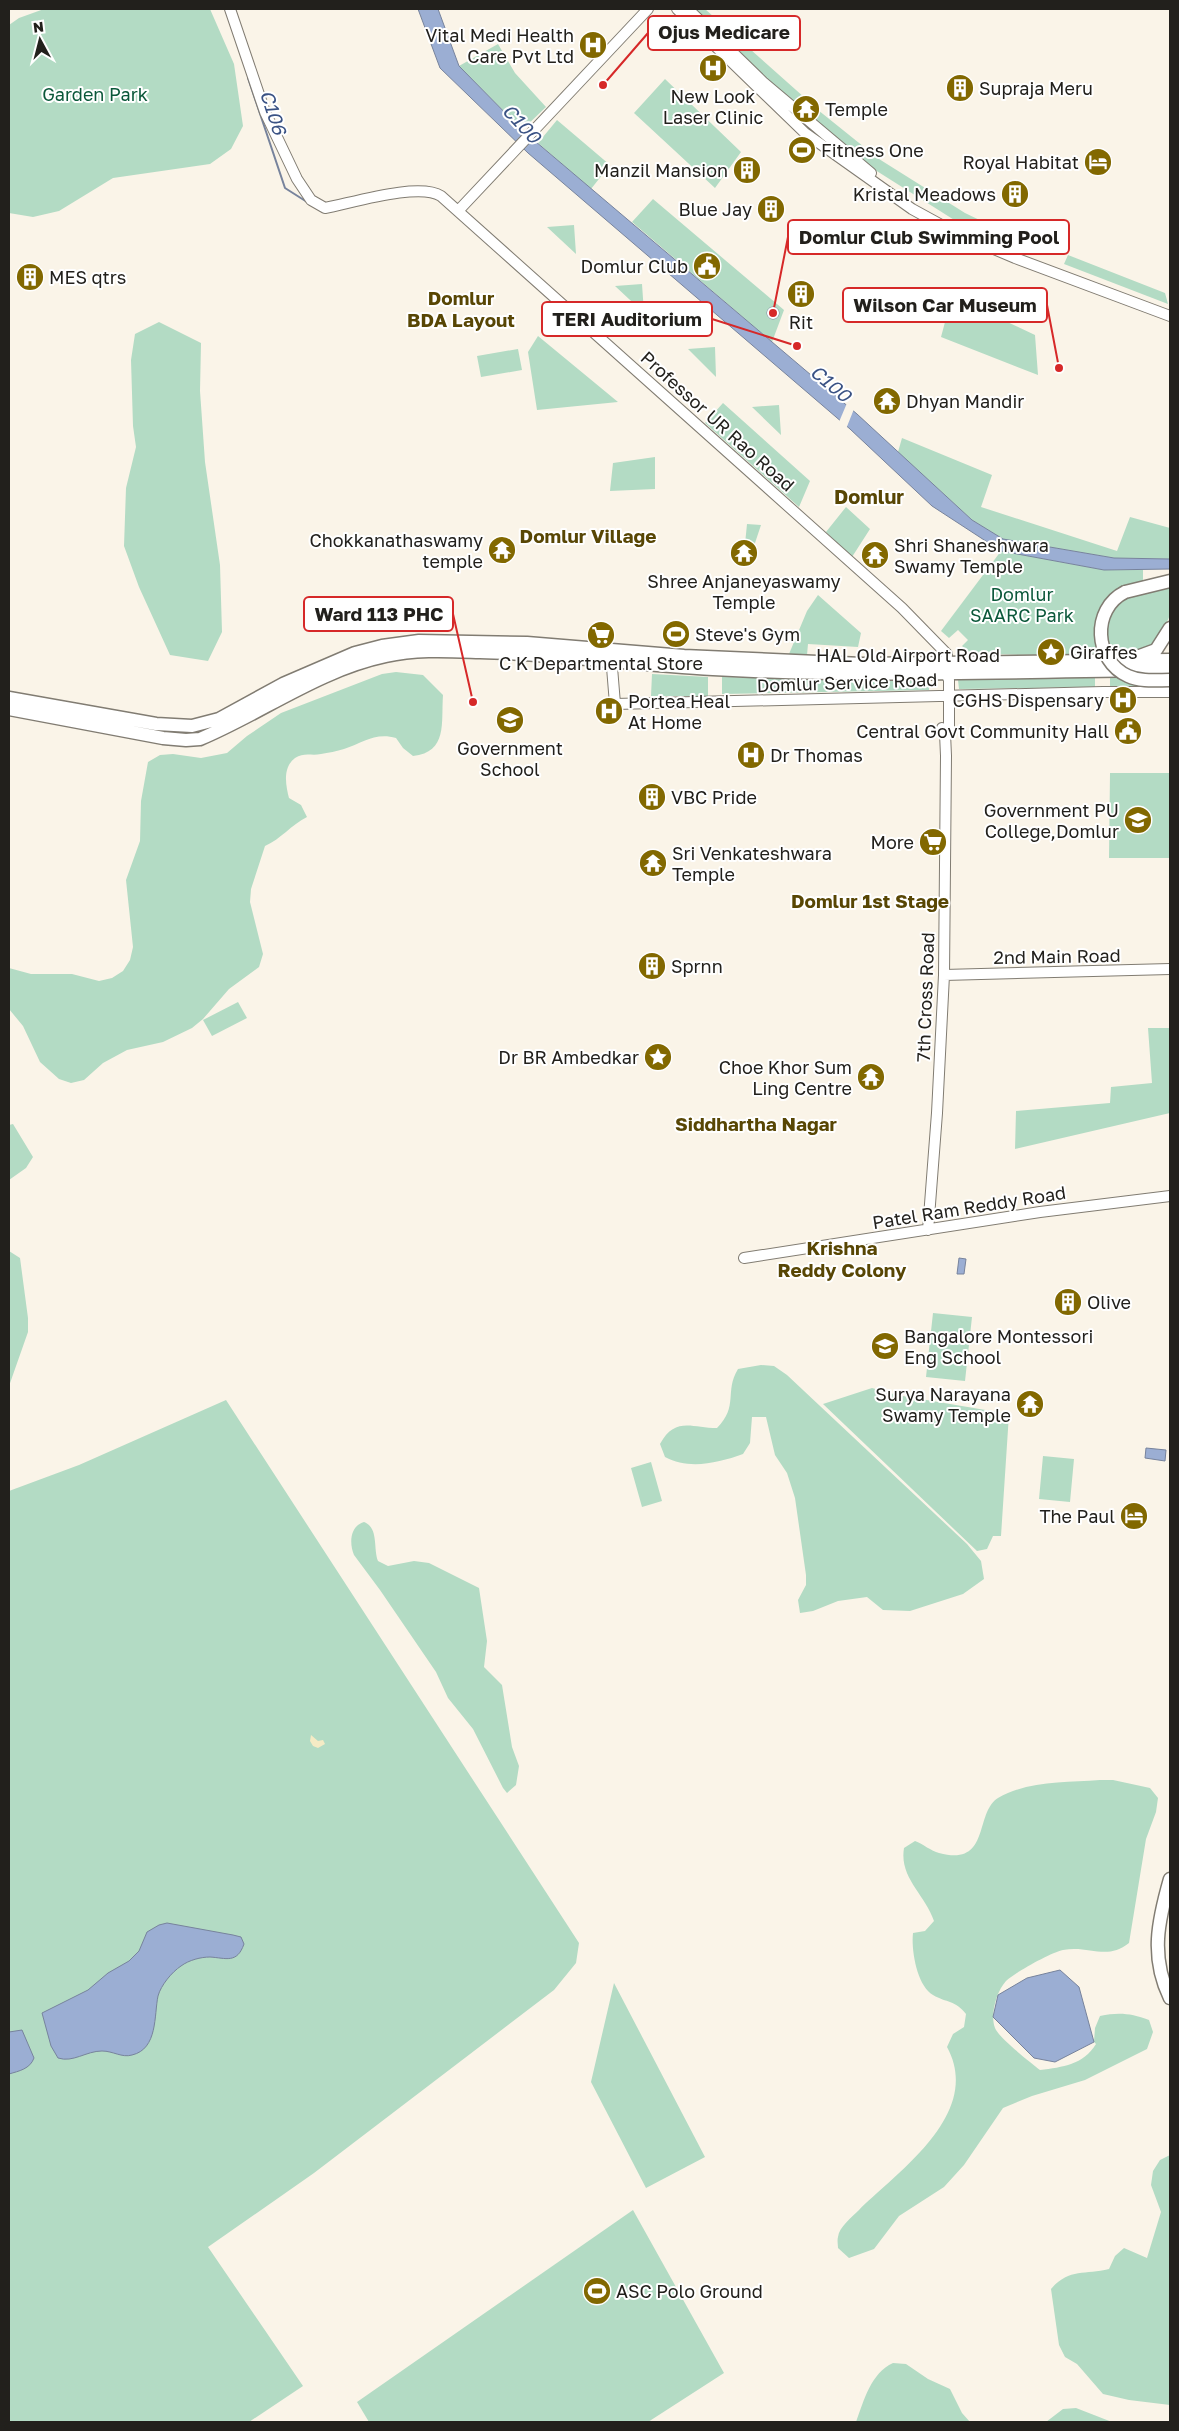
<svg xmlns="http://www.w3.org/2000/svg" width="1179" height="2431" font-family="'Golos Text',sans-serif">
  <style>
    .green { fill: #b3dbc4 }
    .sand { fill: #f5ebc5 }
    .water { fill: #9baed3; stroke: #77839c }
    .pier { fill: #faf4e8 }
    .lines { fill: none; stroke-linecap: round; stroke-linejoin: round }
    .stream { stroke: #77839c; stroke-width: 2 }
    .minor-casing { stroke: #817c72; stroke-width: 12 }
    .major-casing { stroke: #817c72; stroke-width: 15 }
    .minor { stroke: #fff; stroke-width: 10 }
    .major { stroke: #fff; stroke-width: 12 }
    .major-bridge-casing { stroke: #817c72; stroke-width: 15; stroke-linecap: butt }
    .major-bridge { stroke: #fff; stroke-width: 12 }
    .labels { text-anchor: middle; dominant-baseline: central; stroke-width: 4; stroke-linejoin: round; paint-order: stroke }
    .poi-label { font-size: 18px; fill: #22201c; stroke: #fff; text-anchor: start }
    .park-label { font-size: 18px; fill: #0b583a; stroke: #fff }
    .street-label { font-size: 18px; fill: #22201c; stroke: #fff }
    .water-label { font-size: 19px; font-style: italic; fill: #3a5284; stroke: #fff }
    .neighbourhood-label { font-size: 19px; font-weight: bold; fill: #584604; stroke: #fff }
    .quarter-label { font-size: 20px; font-weight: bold; fill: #584604; stroke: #fff }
    .leader { fill: none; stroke: #d62828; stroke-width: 2 }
    .callout-dot { fill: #d62828; stroke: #fff; stroke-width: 2 }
    .callout { fill: #fff; stroke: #d62828; stroke-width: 2 }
    .callout-label { font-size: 19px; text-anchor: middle; font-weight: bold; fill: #22201c }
  </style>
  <rect width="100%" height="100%" fill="#faf4e8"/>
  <path class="green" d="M44,9H210L234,64L243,126L231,149L210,164L113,178L59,211L33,217L9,213V25L19,18Z
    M690,9H705L805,98L795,107Z
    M498,44L515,73L546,107L522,130L459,66Z
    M665,79L741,152L715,188L634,113Z
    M818,110L879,159L965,213L1017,238L1015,244L959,223L872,168L809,120Z
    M557,120L610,165L591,189L538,143Z
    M653,199L784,310L772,342L632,222Z
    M574,225L576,254L547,227Z
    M1068,255L1165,293L1168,304L1064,264Z
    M642,284L644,313L615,286Z
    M952,296L1035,335L1038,375L941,337Z
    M159,322L201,343L200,391L205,462L220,565L222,632L208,661L170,655L139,587L124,546L126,488L136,447L133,426L131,360L135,334Z
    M538,336L618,402L537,410L528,352Z
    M715,347L716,377L688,349Z
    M518,349L522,370L481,377L477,356Z
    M723,403L810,481L799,507L705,423Z
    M779,405L781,435L752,407Z
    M902,438L992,475L981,507L1117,551L1130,517L1170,528V559L1114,558L1003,539L972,520L898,452Z
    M655,457V489L610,491L613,463Z
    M846,507L870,529L852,557L826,532Z
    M747,524L761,525L754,546L745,544Z
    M1001,551L1104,570H1143V581L1170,576C1170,587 1173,603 1170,614C1168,623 1158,637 1153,644C1139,659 999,654 971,654L962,646L968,640L958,630L949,638L941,631Z
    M818,595L861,633L858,647L808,644L807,655L789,654L807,611Z
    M396,672L423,675L443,695C441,723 448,752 413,756L403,748L396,738C375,732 363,743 344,749C337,751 328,753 321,754C311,756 304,752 295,758C282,768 286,786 289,798L301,805L307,817C291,825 281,839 265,846L251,889L250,902L263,954L259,967L229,989L203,1019L192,1028L163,1042L127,1050L103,1063L84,1080L71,1083L59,1079L40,1062L23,1026L9,1009V968L31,974H72L99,981L112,978L123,971L130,960L133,947L126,880L140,841L141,801L148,762L160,755L173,754L201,758L227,753L247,736L281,713L382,674Z
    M652,674L708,677V696H651Z
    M722,677L929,681V690L722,694Z
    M1095,677V687L959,689L958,680Z
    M1110,677L1170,678V688L1110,687Z
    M1110,773H1170V858H1109Z
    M238,1002L247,1018L212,1036L203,1020Z
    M1148,1028H1170V1113L1015,1149L1016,1111L1110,1103L1111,1087L1152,1083Z
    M13,1124L33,1157L26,1168L9,1180V1125Z
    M9,1251L20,1258L28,1318V1332L9,1386Z
    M933,1313L972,1317L965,1381L926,1377Z
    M761,1365L774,1366L787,1375L967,1544L981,1561L984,1579L963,1594L910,1611L883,1610L867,1597L838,1601L813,1611L800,1613L798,1600L806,1585V1575L795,1498L787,1473L775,1455L766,1417H752L750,1443L743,1454C718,1463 689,1470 665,1457L660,1444C675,1416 692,1428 717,1428C739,1406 724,1392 738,1369Z
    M872,1388L897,1395L1009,1414L1001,1536H993L987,1549L977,1551L823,1404Z
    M226,1400L579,1943L576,1963L554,1990L314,2173L208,2247L303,2386L249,2422H9V1491L79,1465Z
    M1043,1456L1074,1459L1070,1502L1039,1499Z
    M651,1462L662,1501L642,1507L631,1468Z
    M364,1522C379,1528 373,1548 378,1561L388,1566L414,1561L429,1563L479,1588L487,1641L484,1667L502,1685L512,1747L519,1766L516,1785L507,1793L503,1788L473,1729L448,1698L436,1672L380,1590L354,1555C349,1543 350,1526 364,1522Z
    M1100,1780H1113L1150,1788L1158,1798L1156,1812L1146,1839L1129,1943C1107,1961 1089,1945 1063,1950C1050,1953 1016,1972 1006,1981C996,1992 990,2015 995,2028C999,2038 1030,2062 1040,2070C1063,2067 1083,2065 1096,2044L1094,2042L1095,2028L1100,2016C1118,2012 1131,2013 1149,2020L1153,2032L1147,2049L1085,2080L1032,2096L1003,2108L964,2165L944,2187L899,2216L874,2249L849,2258L838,2248C838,2245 837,2240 838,2237C839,2227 852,2217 859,2210C900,2170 983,2113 947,2047L953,2034L964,2027L966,2014C955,2000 947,2003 933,1995C917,1986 911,1950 913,1933L925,1931L934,1921C925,1894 899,1878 904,1848L915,1841C923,1844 931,1851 939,1853C991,1867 974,1813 998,1798C1030,1780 1065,1783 1100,1780Z
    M614,1983L705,2157L646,2188L591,2082Z
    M1170,2155V2405L1129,2400L1103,2394L1077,2364L1065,2357L1059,2345L1051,2289C1069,2268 1085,2275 1109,2269L1115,2256L1124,2248L1147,2258L1161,2212L1151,2185L1153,2171L1160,2160Z
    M633,2210L724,2373L648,2422H369L357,2402Z
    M893,2363L906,2364L928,2379L950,2389L962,2413L970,2422H856C864,2400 871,2373 893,2363Z
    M1076,2408L1112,2422H1046L1063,2409Z"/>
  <path class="sand" d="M311,1735L318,1741L323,1740L325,1744L318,1748L313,1746L310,1741Z"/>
  <path class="water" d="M418,9H438L459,66L522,130L857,414L972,520L1003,539L1114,558L1170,559V569L1104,570L1001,551L932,506L850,429L528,153L440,68Z
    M767 313a6 6 0 1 1 12 0a6 6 0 1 1-12 0Z
    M959,1258L966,1259L964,1274H957Z
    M1146,1448L1166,1450L1165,1461L1145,1458Z
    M167,1923L233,1935L241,1937L244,1944C237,1964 226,1958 210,1957C201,1957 189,1960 181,1966C172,1972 161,1985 158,1996C154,2015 158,2049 132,2055C122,2058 113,2051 102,2051C86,2051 73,2063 58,2058L51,2046L42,2013L88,1990L108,1973L129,1961L139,1951L147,1932L159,1925Z
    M1060,1970L1079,1987L1094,2042L1055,2062L1034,2058L993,2017L998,1995L1027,1978Z
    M22,2030L34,2058C30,2069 19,2071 9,2074V2032Z"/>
  <path class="pier" d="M847,403L854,409L846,429L839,422Z"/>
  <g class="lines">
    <path class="stream" d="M248,78L285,188L307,202"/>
    <defs>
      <path id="minor" d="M230,9L265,112L297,179L311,200L325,208C352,203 419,182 441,196L902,608L943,650L947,654L946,673L949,680V728L945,733
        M677,9L805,133L912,209L954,232L1015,258L1170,316
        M688,9L763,82L871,173
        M458,211L648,9
        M611,655L615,704L1103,692H1170
        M944,975L1170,969
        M928,1230L937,1113L944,975L946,756L945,733L942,728
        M744,1258L1040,1212L1170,1196"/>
      <path id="major" d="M1125,592L1170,581
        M1137,657L1156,650L1170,628
        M9,698L156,724L192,726L219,719L283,684L355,653L382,646L419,641L527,643L684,656L862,664L1170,660
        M9,709L163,738L186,740L200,739C262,713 319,670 386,656C417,649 449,651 480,652C558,654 635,665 713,669C865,678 1018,671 1170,670
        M1170,1879C1158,1921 1150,1957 1170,1998"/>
    </defs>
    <use href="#minor" class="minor-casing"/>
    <use href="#major" class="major-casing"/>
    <use href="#minor" class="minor"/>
    <use href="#major" class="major"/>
    <defs>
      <path id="major-bridge" d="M1125,592C1091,609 1094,661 1128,676C1141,682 1157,680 1170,680"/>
    </defs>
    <use href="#major-bridge" class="major-bridge-casing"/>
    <use href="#major-bridge" class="major-bridge"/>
  </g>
  <defs>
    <symbol id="hospital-disc" viewBox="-11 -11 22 22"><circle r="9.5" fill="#826800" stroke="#fff"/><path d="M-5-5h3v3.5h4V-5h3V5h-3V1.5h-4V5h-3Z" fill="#fff"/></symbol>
    <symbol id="building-disc" viewBox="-11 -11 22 22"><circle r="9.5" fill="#826800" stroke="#fff"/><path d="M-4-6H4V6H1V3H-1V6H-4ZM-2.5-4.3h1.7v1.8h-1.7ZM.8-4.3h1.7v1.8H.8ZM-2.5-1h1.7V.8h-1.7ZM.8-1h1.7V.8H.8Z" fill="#fff"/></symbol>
    <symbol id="temple-disc" viewBox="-11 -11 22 22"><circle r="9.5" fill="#826800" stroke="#fff"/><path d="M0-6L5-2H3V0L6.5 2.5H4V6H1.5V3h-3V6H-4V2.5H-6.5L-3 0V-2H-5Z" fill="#fff"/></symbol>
    <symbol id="stadium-disc" viewBox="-11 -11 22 22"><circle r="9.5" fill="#826800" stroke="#fff"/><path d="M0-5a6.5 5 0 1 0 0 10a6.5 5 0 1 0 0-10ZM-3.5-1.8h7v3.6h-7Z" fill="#fff"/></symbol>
    <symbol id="hotel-disc" viewBox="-11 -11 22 22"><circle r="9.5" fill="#826800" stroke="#fff"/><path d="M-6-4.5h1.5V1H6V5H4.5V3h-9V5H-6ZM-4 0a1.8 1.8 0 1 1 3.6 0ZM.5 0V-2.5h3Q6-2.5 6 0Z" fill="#fff"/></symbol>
    <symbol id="civic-disc" viewBox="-11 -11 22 22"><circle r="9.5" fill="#826800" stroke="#fff"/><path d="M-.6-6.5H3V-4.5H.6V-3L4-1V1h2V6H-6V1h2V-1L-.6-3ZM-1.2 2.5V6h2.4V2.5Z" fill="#fff"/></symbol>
    <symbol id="supermarket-disc" viewBox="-11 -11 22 22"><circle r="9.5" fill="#826800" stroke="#fff"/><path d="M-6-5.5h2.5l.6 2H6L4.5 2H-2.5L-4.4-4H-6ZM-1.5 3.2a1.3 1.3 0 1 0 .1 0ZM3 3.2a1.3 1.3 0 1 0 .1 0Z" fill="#fff"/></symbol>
    <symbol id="sight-disc" viewBox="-11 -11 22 22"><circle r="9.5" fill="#826800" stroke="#fff"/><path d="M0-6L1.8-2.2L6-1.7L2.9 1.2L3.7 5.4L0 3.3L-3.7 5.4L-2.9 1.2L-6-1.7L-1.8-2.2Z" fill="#fff"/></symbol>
    <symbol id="school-disc" viewBox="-11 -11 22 22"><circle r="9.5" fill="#826800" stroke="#fff"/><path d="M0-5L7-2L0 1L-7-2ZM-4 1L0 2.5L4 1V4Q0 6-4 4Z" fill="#fff"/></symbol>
  </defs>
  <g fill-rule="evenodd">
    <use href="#hospital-disc" x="577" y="29" width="32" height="32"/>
    <use href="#hospital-disc" x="697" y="52" width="32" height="32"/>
    <use href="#building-disc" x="944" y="72" width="32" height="32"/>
    <use href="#temple-disc" x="790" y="93" width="32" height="32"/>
    <use href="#stadium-disc" x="786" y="134" width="32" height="32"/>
    <use href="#hotel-disc" x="1082" y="146" width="32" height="32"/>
    <use href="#building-disc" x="731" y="154" width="32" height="32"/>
    <use href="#building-disc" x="999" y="178" width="32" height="32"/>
    <use href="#building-disc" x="755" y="193" width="32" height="32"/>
    <use href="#civic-disc" x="691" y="250" width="32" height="32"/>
    <use href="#building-disc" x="14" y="261" width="32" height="32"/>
    <use href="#building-disc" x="785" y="278" width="32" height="32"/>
    <use href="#temple-disc" x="871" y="385" width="32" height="32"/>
    <use href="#temple-disc" x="486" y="534" width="32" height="32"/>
    <use href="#temple-disc" x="728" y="537" width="32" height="32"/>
    <use href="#temple-disc" x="859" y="539" width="32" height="32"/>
    <use href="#stadium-disc" x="660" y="618" width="32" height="32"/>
    <use href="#supermarket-disc" x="585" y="619" width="32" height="32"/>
    <use href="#sight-disc" x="1035" y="636" width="32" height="32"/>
    <use href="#hospital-disc" x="1107" y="684" width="32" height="32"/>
    <use href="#hospital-disc" x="593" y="695" width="32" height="32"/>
    <use href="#school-disc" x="494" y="704" width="32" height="32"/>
    <use href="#civic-disc" x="1112" y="715" width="32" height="32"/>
    <use href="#hospital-disc" x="735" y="739" width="32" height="32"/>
    <use href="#building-disc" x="636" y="781" width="32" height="32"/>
    <use href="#school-disc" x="1122" y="804" width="32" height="32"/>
    <use href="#supermarket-disc" x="917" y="826" width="32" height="32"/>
    <use href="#temple-disc" x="637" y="847" width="32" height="32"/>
    <use href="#building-disc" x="636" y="950" width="32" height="32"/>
    <use href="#sight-disc" x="642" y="1041" width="32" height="32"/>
    <use href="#temple-disc" x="855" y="1061" width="32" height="32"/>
    <use href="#building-disc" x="1052" y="1286" width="32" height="32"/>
    <use href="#school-disc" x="869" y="1330" width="32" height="32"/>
    <use href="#temple-disc" x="1014" y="1388" width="32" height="32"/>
    <use href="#hotel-disc" x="1118" y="1500" width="32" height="32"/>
    <use href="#stadium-disc" x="581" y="2275" width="32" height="32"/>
  </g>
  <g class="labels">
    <g class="poi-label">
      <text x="574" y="35" text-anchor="end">Vital Medi Health<tspan x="574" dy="21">Care Pvt Ltd</tspan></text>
      <text x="979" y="88">Supraja Meru</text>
      <text x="713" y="96" text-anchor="middle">New Look<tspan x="713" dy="21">Laser Clinic</tspan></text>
      <text x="825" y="109">Temple</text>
      <text x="821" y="150">Fitness One</text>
      <text x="1079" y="162" text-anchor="end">Royal Habitat</text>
      <text x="728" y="170" text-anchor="end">Manzil Mansion</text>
      <text x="996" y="194" text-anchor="end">Kristal Meadows</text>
      <text x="752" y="209" text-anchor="end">Blue Jay</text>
      <text x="688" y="266" text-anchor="end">Domlur Club</text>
      <text x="49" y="277">MES qtrs</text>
      <text x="801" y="322" text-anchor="middle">Rit</text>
      <text x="906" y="401">Dhyan Mandir</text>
      <text x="483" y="540" text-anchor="end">Chokkanathaswamy<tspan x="483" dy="21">temple</tspan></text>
      <text x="894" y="545">Shri Shaneshwara<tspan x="894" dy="21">Swamy Temple</tspan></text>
      <text x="744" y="581" text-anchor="middle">Shree Anjaneyaswamy<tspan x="744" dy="21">Temple</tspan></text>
      <text x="695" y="634">Steve's Gym</text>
      <text x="1070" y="652">Giraffes</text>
      <text x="601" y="663" text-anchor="middle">C K Departmental Store</text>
      <text x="1104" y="700" text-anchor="end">CGHS Dispensary</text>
      <text x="628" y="701">Portea Heal<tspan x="628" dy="21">At Home</tspan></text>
      <text x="1109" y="731" text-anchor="end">Central Govt Community Hall</text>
      <text x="510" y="748" text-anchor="middle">Government<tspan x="510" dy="21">School</tspan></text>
      <text x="770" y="755">Dr Thomas</text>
      <text x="671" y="797">VBC Pride</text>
      <text x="1119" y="810" text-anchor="end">Government PU<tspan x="1119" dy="21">College,Domlur</tspan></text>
      <text x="914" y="842" text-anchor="end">More</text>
      <text x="672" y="853">Sri Venkateshwara<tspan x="672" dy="21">Temple</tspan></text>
      <text x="671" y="966">Sprnn</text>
      <text x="639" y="1057" text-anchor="end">Dr BR Ambedkar</text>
      <text x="852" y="1067" text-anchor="end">Choe Khor Sum<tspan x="852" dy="21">Ling Centre</tspan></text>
      <text x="1087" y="1302">Olive</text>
      <text x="904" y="1336">Bangalore Montessori<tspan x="904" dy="21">Eng School</tspan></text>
      <text x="1011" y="1394" text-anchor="end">Surya Narayana<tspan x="1011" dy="21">Swamy Temple</tspan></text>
      <text x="1115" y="1516" text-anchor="end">The Paul</text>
      <text x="616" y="2291">ASC Polo Ground</text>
    </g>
    <g class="park-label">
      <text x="95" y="94">Garden Park</text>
      <text x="1022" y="594">Domlur<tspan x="1022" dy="21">SAARC Park</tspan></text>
    </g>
    <g class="street-label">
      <text transform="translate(718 421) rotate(42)">Professor UR Rao Road</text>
      <text x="908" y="655">HAL Old Airport Road</text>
      <text transform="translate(847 682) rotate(-2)">Domlur Service Road</text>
      <text transform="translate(1057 956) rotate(-1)">2nd Main Road</text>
      <text transform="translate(925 997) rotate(-88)">7th Cross Road</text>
      <text transform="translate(969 1207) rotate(-9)">Patel Ram Reddy Road</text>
    </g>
    <g class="water-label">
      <text transform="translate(274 112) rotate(72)">C106</text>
      <text transform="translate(522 123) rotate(47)">C100</text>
      <text transform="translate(831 383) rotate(40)">C100</text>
    </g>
    <g class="neighbourhood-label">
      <text x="461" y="297">Domlur<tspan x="461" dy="22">BDA Layout</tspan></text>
      <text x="588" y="535">Domlur Village</text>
      <text x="870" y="900">Domlur 1st Stage</text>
      <text x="756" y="1123">Siddhartha Nagar</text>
      <text x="842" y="1247">Krishna<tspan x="842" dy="22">Reddy Colony</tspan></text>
    </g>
    <g class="quarter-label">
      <text x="869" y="496">Domlur</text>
    </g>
  </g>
  <path class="leader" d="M603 85L648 33M773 313L788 237M1059 368L1047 305M797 346L712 319M473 702L453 614"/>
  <g class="callout-dot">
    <circle cx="603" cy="85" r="5"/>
    <circle cx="773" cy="313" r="5"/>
    <circle cx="1059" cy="368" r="5"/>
    <circle cx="797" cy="346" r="5"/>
    <circle cx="473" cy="702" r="5"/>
  </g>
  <g class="callout">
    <rect x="648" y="16" width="152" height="34" rx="5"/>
    <rect x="788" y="220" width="281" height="34" rx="5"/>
    <rect x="843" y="288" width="204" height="34" rx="5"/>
    <rect x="542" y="302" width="170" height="34" rx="5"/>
    <rect x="304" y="597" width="149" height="34" rx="5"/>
  </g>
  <g class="callout-label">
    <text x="724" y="39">Ojus Medicare</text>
    <text x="929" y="244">Domlur Club Swimming Pool</text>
    <text x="945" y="312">Wilson Car Museum</text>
    <text x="627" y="326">TERI Auditorium</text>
    <text x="379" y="621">Ward 113 PHC</text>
  </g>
  <rect width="1179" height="2431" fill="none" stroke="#22201c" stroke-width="20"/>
  <g transform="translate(40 40) rotate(353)" stroke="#ffffff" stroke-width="4" paint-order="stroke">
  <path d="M0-4L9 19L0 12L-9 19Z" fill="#22201c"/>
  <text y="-8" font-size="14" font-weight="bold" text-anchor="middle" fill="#22201c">N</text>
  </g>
</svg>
